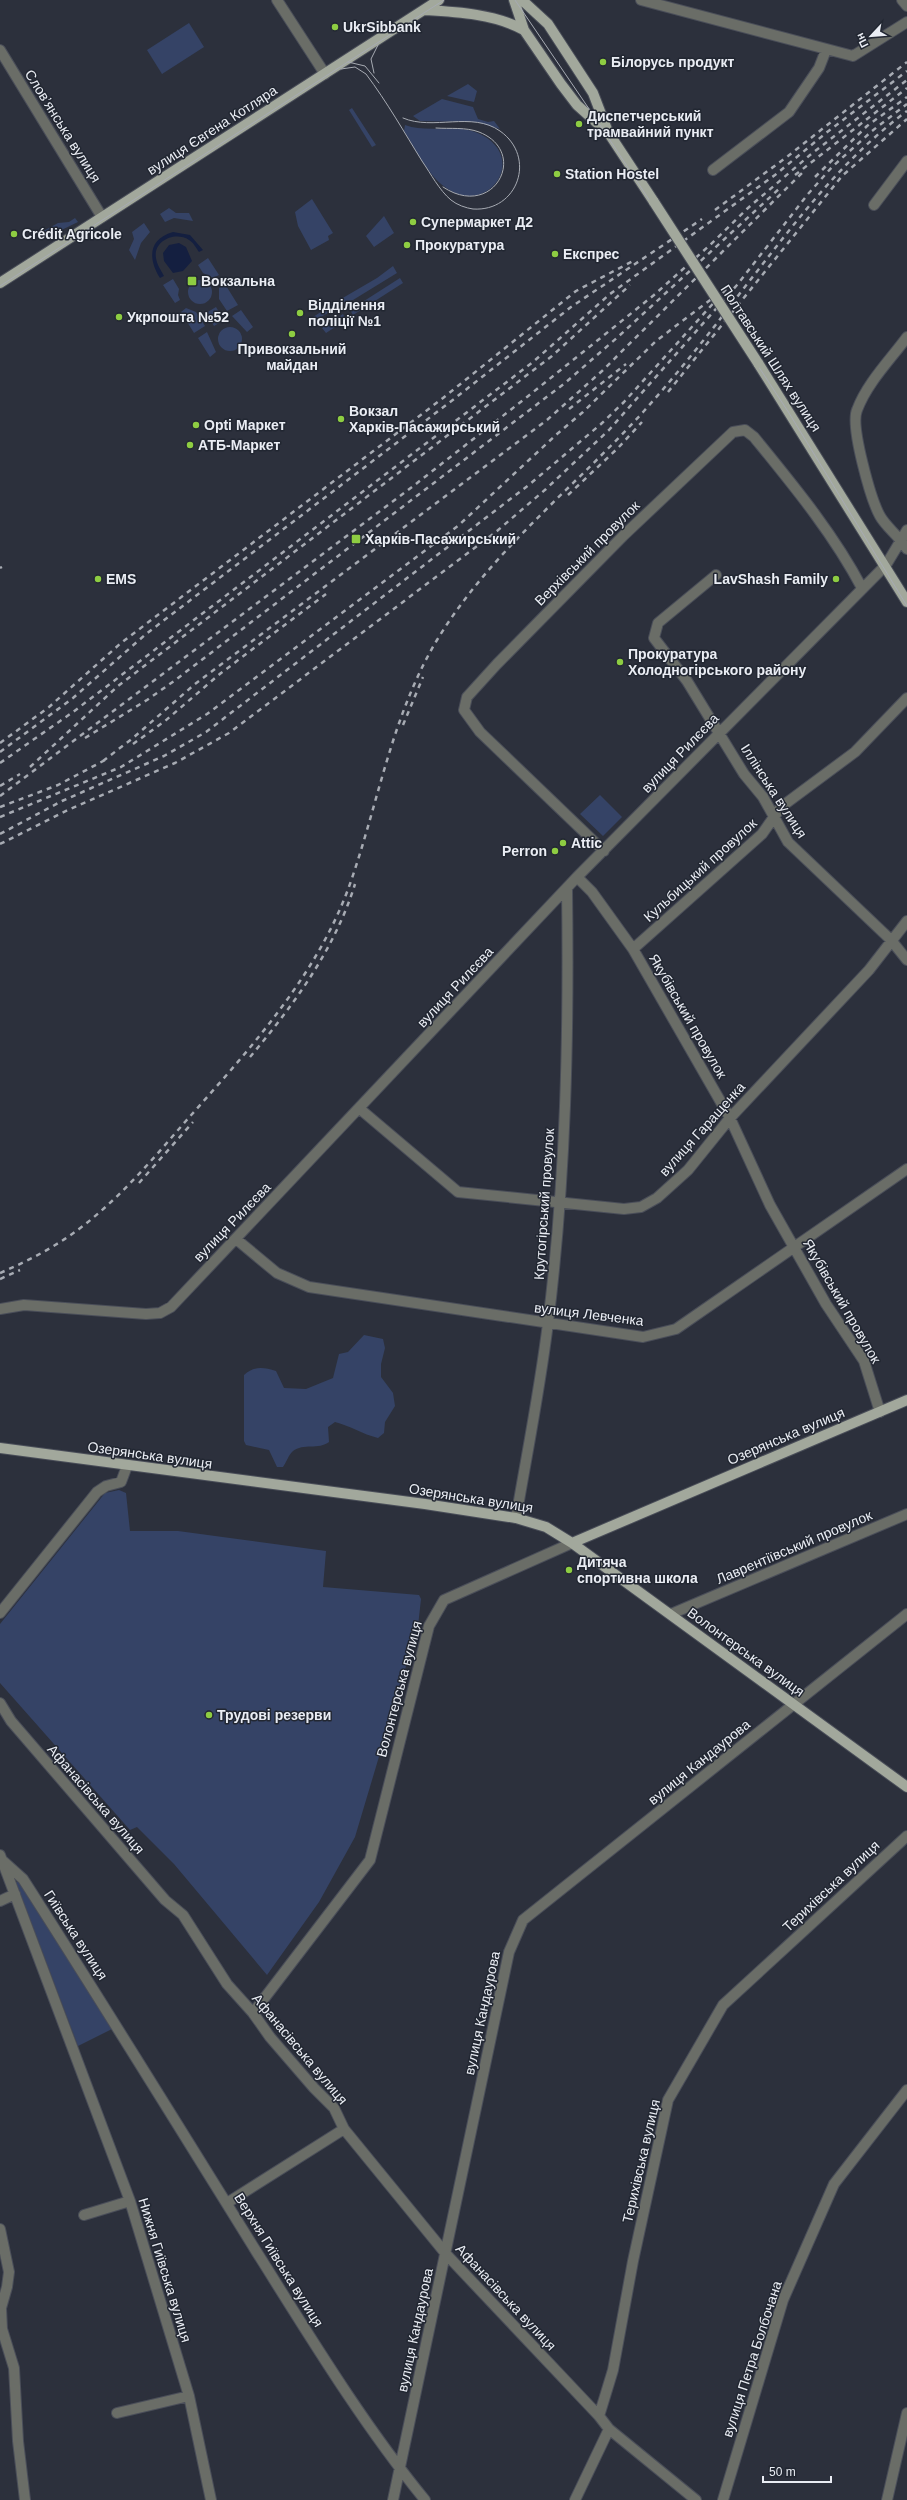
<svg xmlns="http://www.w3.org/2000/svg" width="907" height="2500" font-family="Helvetica,sans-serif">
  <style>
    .green { fill: #354366 }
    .water { fill: #141f40 }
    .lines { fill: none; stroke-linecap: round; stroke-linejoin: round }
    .minor-casing { stroke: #4a4e59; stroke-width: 12 }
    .major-casing { stroke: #4a4e59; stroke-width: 12 }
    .minor { stroke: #6a6d67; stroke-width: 10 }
    .major { stroke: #a2a89c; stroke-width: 10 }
    .tram { stroke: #a7abb3; stroke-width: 1 }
    .rail { stroke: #a7abb3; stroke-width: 2.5; stroke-dasharray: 5 5; stroke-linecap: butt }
    .major-bridge-casing { stroke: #4a4e59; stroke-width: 12; stroke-linecap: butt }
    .major-bridge { stroke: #a2a89c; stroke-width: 10 }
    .poi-dot { fill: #8ecd42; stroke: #222732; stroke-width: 1.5 }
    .labels { text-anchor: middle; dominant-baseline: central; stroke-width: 3; stroke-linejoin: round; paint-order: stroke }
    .poi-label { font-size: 14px; font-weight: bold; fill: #eaedf4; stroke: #222732; text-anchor: start }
    .street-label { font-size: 14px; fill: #eaedf4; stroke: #222732 }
  </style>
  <rect width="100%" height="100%" fill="#2c303c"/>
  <path class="green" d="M189,23L204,47L162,74L147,50Z
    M468,84L477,91L474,102L447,96Z
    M442,99L473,107L478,119L488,122L494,121L500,129L477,122L420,121L413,116Z
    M352,108L376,145L372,147L349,110Z
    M405,125C429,134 459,122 482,135C529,160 486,218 445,187C427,174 416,150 404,131Z
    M312,199L333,233L328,236L329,240L311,250L298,226L295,212Z
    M169,208L176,213H189L193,221L174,218L165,222L160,214Z
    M384,216L394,233L374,247L366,236Z
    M75,218L78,222L43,239L38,234L58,223L69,222Z
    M144,223L150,232L141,243L135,260L129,250L134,239L132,232Z
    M208,258L219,275L213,278L203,273L198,265Z
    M393,266L397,273L353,300L343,303L341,299L377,278Z
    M400,278L403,283L353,315L350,310Z
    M173,279L179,289L178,295L180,300L175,303L163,285Z
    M188 292a12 12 0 1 1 24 0a12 12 0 1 1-24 0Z
    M225,284L238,305L227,311L219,299V288Z
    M335,303L338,307L309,324L308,318L313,317Z
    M216,307L224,320L214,326L206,313Z
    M186,308L196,312L205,326L194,333L181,312Z
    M241,310L253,327L247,332L232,316Z
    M343,314L346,320L326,333L322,328Z
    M218 339a12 12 0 1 1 24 0a12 12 0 1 1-24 0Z
    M207,332L216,352L210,357L198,338Z
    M600,795L622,817L603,836L580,814Z
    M364,1335L383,1339L385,1348L381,1364V1377L393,1393L395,1406L385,1422L384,1433L378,1438C362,1434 351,1426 335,1422L328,1427L329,1442C319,1450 303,1443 293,1451C289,1454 286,1463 283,1467H277L269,1450L246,1445L244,1441V1375C254,1366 263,1367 276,1371L284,1388L306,1389L333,1378L339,1354L348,1352Z
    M119,1490L126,1493L130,1531H178L326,1551L323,1587L419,1595L421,1599L418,1626L355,1837L319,1902L267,1975L174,1864L137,1827L130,1830L0,1683V1624L105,1493Z
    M16,1882H21L114,2028L78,2046Z"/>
  <path class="water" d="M173,232L190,235L203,250L199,252C196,248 194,243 189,240C175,231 153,241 156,258C157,265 161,270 164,276L160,278C148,259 148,239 173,232Z
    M179,243L186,247L192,261L183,271L173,273L164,261L163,253L169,245Z"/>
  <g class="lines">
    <defs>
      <path id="minor" d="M277,0L325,74
        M641,0L853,56L907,22
        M902,0L907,6
        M0,50L102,217
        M713,170L789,112L819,68L826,50
        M874,205L907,161
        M907,337C890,360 867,383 857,410C850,426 871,500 880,516C886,527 899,536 907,549
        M716,575L658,623L654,638L687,681L744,774L763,797L788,842L891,940L907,960
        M604,851L480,732L464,710L467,697L497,664L623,536L733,432L745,430L754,437C793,485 833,533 862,588
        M577,877L592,892L633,949L730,1118L770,1205L826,1304L864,1361L880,1412
        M633,949L762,834L781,807L855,752L907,698
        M360,1109L458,1192L624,1209L641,1207L657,1198L688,1170L730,1118L869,970L907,921
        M236,1239L277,1273L309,1287L643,1337L676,1329L907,1169
        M0,1309L24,1305L146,1314L160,1313L171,1307L577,877L886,565L907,530
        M516,1518C527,1453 540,1389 548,1323C566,1179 569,1033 567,888
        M0,1613L97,1492L106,1486L121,1482L127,1466
        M671,1614L907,1514
        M0,1703L11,1721L165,1900L183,1915L227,1984L253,2013L270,2037L314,2088L334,2108L344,2129L446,2254L599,2416L609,2429L696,2500
        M0,1855L130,2201L189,2396L211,2500
        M3,1861L23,1879C102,2002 179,2127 256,2251C309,2335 362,2423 425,2500
        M0,1901L15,1894
        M253,2013L370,1860L429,1626L444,1600L572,1543
        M227,2203L344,2129
        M84,2215L130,2201
        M0,2229L9,2272L7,2287L1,2308L2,2329L14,2368L18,2441L25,2500
        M117,2413L189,2396
        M599,2416L613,2370L633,2261L668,2100L723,2005L907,1836
        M393,2500L509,1952L523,1920L907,1614
        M575,2500L609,2429
        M723,2500L783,2300L834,2184L907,2090
        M887,2500L907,2413"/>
      <path id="major" d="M514,0L524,30L561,84L577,105L606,131
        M522,0L548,24L593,93L608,132L654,202
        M424,10C458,12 495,14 524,30
        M0,283L439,0
        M758,363L907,602
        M0,1448L425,1504L516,1518L546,1527L572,1543L907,1787
        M572,1543L907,1400"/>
    </defs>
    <use href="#minor" class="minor-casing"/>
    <use href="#major" class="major-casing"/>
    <use href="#minor" class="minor"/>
    <use href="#major" class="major"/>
    <path class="tram" d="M515,0L600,125L789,413L907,606
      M348,62L365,66L379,83
      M341,69L355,67L366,74C387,102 404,132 422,161C431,174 439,190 451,200C457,205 466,208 473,209C518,212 537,157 500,131C472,111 433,131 403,118
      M374,73L371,59L378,45
      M436,128C450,129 466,127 479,132C530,152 494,221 443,187
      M0,286L444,0"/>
    <path class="rail" d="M795,175L907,88
      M815,177L867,126L907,97
      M715,210L788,156L907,62
      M668,392L842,176L907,119
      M569,409L626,364
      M568,495L618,448L642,422
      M0,568L2,567
      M403,725L423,677
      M85,738L147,700L174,681L565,383L619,336L780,188
      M0,743L49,707L121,643L443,398L576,291L633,261
      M133,744L165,721L221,673L326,594
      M0,752L73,698L146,634L454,399L571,307L702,219
      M103,761L133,738L195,684L547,420L602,371L802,173
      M0,763L73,712L533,362L610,294L775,175L826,133L907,71
      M30,767L118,686L552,356L630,285
      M0,786L20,774
      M0,796L412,487L527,397L654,295L710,245L748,208L810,155L907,80
      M0,807L58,785L107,759
      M0,817L121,767L207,714L459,525L557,434L583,412L656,341L714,297
      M0,834L62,801L164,756L206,732L530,484L601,424L624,402L728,287
      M0,844L68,810L175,763L229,733L497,531L546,489L609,430L737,285L808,194L832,167L872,131L907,104
      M250,1057C293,1006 335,949 355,884
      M139,1183L193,1122
      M0,1273C28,1261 55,1247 79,1229C120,1198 152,1160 185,1122C249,1050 319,974 351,881C379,800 392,715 437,640C491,551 575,487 644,411C679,372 712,330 744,288C795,223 840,161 907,111
      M0,1279L20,1270"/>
    <defs>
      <path id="major-bridge" d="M654,202L758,363"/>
    </defs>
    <use href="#major-bridge" class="major-bridge-casing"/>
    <use href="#major-bridge" class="major-bridge"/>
  </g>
  <g class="poi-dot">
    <circle cx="335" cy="27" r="4"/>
    <circle cx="603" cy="62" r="4"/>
    <circle cx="579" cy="124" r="4"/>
    <circle cx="557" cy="174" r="4"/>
    <circle cx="413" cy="222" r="4"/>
    <circle cx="14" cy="234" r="4"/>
    <circle cx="407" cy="245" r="4"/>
    <circle cx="555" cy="254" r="4"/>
    <rect x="187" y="276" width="10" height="10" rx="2"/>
    <circle cx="300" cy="313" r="4"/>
    <circle cx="119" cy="317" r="4"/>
    <circle cx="292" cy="334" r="4"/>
    <circle cx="341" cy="419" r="4"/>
    <circle cx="196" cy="425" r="4"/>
    <circle cx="190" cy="445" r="4"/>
    <rect x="351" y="534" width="10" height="10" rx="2"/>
    <circle cx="98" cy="579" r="4"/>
    <circle cx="836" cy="579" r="4"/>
    <circle cx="620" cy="662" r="4"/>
    <circle cx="563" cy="843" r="4"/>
    <circle cx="555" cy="851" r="4"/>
    <circle cx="569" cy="1570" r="4"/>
    <circle cx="209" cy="1715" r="4"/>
  </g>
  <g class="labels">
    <g class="poi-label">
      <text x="343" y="27">UkrSibbank</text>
      <text x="611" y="62">Білорусь продукт</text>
      <text x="587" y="116">Диспетчерський<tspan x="587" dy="16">трамвайний пункт</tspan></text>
      <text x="565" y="174">Station Hostel</text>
      <text x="421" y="222">Супермаркет Д2</text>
      <text x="22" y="234">Crédit Agricole</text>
      <text x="415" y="245">Прокуратура</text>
      <text x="563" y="254">Експрес</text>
      <text x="201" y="281">Вокзальна</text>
      <text x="308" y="305">Відділення<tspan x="308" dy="16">поліції №1</tspan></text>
      <text x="127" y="317">Укрпошта №52</text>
      <text x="292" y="349" text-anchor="middle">Привокзальний<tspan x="292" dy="16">майдан</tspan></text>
      <text x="349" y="411">Вокзал<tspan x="349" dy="16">Харків-Пасажирський</tspan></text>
      <text x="204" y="425">Opti Маркет</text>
      <text x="198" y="445">АТБ-Маркет</text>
      <text x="365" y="539">Харків-Пасажирський</text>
      <text x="106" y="579">EMS</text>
      <text x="828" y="579" text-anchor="end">LavShash Family</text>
      <text x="628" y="654">Прокуратура<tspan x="628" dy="16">Холодногірського району</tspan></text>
      <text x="571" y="843">Attic</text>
      <text x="547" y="851" text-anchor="end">Perron</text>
      <text x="577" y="1562">Дитяча<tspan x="577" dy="16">спортивна школа</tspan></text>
      <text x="217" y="1715">Трудові резерви</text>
    </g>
    <g class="street-label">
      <text transform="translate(63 126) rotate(58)">Слов’янська вулиця</text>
      <text transform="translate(212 130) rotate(-33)">вулиця Євгена Котляра</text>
      <text transform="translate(771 358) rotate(57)">Полтавський Шлях вулиця</text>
      <text transform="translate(587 553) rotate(-45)">Верхівський провулок</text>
      <text transform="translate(680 753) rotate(-46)">вулиця Рилєєва</text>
      <text transform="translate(774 791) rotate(57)">Іллінська вулиця</text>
      <text transform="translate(700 870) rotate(-42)">Кульбицький провулок</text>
      <text transform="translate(455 987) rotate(-47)">вулиця Рилєєва</text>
      <text transform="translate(688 1016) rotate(60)">Якубівський провулок</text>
      <text transform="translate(702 1129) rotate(-48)">вулиця Гаращенка</text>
      <text transform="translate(544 1204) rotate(-86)">Крутогірський провулок</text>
      <text transform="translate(232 1222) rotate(-46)">вулиця Рилєєва</text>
      <text transform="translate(842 1301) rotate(60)">Якубівський провулок</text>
      <text transform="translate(589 1314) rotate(7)">вулиця Левченка</text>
      <text transform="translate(786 1436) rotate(-23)">Озерянська вулиця</text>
      <text transform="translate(150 1455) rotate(8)">Озерянська вулиця</text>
      <text transform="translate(471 1498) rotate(9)">Озерянська вулиця</text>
      <text transform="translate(794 1547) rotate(-23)">Лаврентіївський провулок</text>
      <text transform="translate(746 1652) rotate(36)">Волонтерська вулиця</text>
      <text transform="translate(399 1689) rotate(-75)">Волонтерська вулиця</text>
      <text transform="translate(699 1762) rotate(-39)">вулиця Кандаурова</text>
      <text transform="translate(96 1799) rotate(49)">Афанасівська вулиця</text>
      <text transform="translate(831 1886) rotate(-43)">Терихівська вулиця</text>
      <text transform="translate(76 1935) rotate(57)">Гиївська вулиця</text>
      <text transform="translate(482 2013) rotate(-78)">вулиця Кандаурова</text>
      <text transform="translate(300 2049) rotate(50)">Афанасівська вулиця</text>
      <text transform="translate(641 2161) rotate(-77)">Терихівська вулиця</text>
      <text transform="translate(279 2260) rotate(58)">Верхня Гиївська вулиця</text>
      <text transform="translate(165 2270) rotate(73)">Нижня Гиївська вулиця</text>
      <text transform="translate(506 2297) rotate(47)">Афанасівська вулиця</text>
      <text transform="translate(415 2330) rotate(-78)">вулиця Кандаурова</text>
      <text transform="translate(752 2359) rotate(-72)">вулиця Петра Болбочана</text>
    </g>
  </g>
  <g transform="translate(871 36) rotate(244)" stroke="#222732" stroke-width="3" paint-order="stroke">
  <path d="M0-3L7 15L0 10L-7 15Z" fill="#eaedf4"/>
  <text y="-6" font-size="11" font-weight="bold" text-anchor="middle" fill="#eaedf4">Пн</text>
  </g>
  <path d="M763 2476v6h68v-6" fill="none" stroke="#eaedf4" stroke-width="2"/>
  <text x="769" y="2476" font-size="12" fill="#eaedf4" stroke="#222732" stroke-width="3" paint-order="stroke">50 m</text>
</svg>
